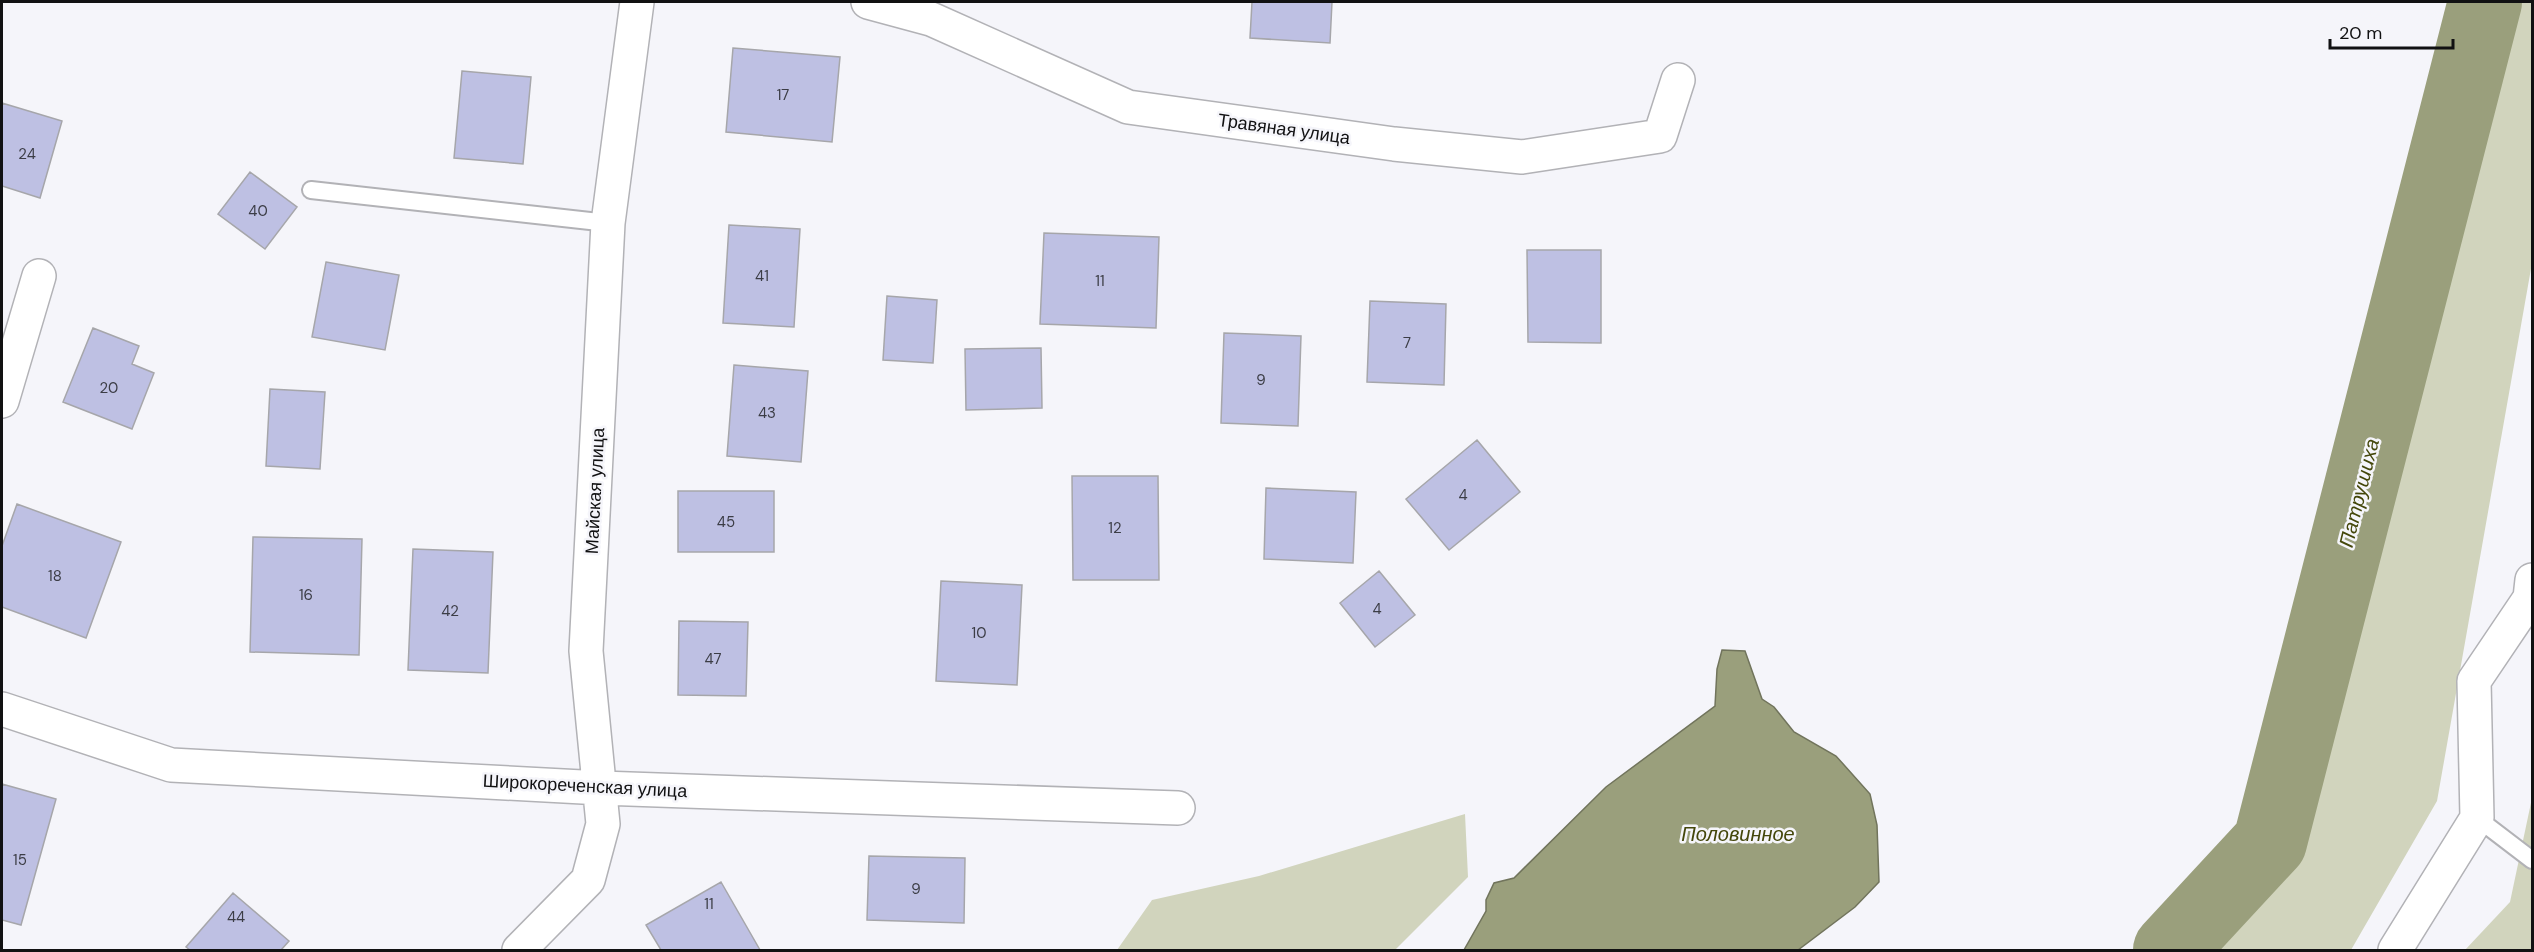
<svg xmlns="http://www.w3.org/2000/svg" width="2534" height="952" font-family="'DM Sans',sans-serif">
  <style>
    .green { fill: #d1d4bd }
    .water { fill: #9a9f7c; stroke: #71745c; stroke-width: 1.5 }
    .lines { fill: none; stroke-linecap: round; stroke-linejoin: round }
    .river { stroke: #9a9f7c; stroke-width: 74 }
    .building { fill: #bec0e3; stroke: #a6a6aa; stroke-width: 1.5 }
    .lane-casing { stroke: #b2b2b6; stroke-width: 20 }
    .street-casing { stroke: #b2b2b6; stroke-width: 36 }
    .lane { stroke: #fff; stroke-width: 16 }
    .street { stroke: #fff; stroke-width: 33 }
    .labels { text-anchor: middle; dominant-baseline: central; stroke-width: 5; stroke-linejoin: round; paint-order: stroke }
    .number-label { font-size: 15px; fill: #3c3d46 }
    .street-label { font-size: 18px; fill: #111112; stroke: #f5f5fa }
    .water-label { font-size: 20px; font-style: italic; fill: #44470b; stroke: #f5f5fa }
  </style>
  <rect width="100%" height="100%" fill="#f5f5fa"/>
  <path class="green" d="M2502,2H2532V263L2437,801L2351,950H2205L2291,858Z
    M2532,798V950H2465L2510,902Z
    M1465,814L1468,877L1395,950H1117L1152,900L1259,876Z"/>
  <path class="water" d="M1722,650L1745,651L1762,699L1774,707L1794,732L1836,756L1870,794L1877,825L1879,882L1855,907L1798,950H1464L1486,911V900L1494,883L1514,878L1606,787L1715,706L1717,669Z"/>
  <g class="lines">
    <path class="river" d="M2170,950L2270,842L2485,2"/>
  </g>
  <path class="building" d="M1252,2H1332L1330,43L1250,38Z
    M733,48L840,57L832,142L726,132Z
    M462,71L531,77L523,164L454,158Z
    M2,103L62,121L40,198L2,186Z
    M250,172L297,207L265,249L218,214Z
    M729,225L800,229L794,327L723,323Z
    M1044,233L1159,237L1156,328L1040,324Z
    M1527,250H1601V343L1528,342Z
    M326,262L399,275L385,350L312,337Z
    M887,296L937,300L933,363L883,360Z
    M1370,301L1446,304L1444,385L1367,382Z
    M93,328L139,346L132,364L154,373L132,429L63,402Z
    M1224,333L1301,336L1298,426L1221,423Z
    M1041,348L1042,408L966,410L965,349Z
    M734,365L808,371L801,462L727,456Z
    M270,389L325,392L320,469L266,466Z
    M1477,440L1520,492L1449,550L1406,499Z
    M1072,476H1158L1159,580H1073Z
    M1266,488L1356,492L1353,563L1264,559Z
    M678,491H774V552H678Z
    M17,504L121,542L86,638L2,607V546Z
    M253,537L362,539L359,655L250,652Z
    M413,549L493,552L488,673L408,670Z
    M1379,571L1415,615L1375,647L1340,603Z
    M941,581L1022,585L1017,685L936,681Z
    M679,621L748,622L746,696L678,695Z
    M2,784L56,799L21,925L2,920Z
    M869,856L965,858L964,923L867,920Z
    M721,882L760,950H661L646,925Z
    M233,893L289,941L281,950H190L186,947Z"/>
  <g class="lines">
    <defs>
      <path id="lane" d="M311,190L608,223
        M2477,818L2532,860"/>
      <path id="street" d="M868,2L931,19L1128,107L1394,144L1522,157L1660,136L1678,80
        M2,401L39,276
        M2,709L171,765L601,788L1178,808
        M519,950L588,880L603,824L586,651L608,223L637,2
        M2395,950L2477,818L2474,681L2530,598L2532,580"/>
    </defs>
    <use href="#lane" class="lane-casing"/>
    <use href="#street" class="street-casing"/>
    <use href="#lane" class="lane"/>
    <use href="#street" class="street"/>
  </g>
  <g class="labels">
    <g class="number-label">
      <text x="783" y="95">17</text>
      <text x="27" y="154">24</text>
      <text x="258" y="211">40</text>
      <text x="762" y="276">41</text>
      <text x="1100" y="281">11</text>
      <text x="1407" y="343">7</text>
      <text x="1261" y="380">9</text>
      <text x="109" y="388">20</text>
      <text x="767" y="413">43</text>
      <text x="1463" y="495">4</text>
      <text x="726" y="522">45</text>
      <text x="1115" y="528">12</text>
      <text x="55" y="576">18</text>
      <text x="306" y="595">16</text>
      <text x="1377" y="609">4</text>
      <text x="450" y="611">42</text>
      <text x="979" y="633">10</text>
      <text x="713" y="659">47</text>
      <text x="20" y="860">15</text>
      <text x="916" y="889">9</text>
      <text x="709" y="904">11</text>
      <text x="236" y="917">44</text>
    </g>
    <g class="street-label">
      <text transform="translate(1284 129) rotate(8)">Травяная улица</text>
      <text transform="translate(595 491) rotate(-87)">Майская улица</text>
      <text transform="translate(585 786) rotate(3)">Широкореченская улица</text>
    </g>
    <g class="water-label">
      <text transform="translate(2359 493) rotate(-76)">Патрушиха</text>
      <text x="1738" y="834">Половинное</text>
    </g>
  </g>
  <rect width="2534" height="952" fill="none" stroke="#111112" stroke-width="6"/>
  <path d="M2330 39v9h123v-9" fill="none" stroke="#111112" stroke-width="3"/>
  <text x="2339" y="39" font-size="18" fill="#111112" stroke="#f5f5fa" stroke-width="4.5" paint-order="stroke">20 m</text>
</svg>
